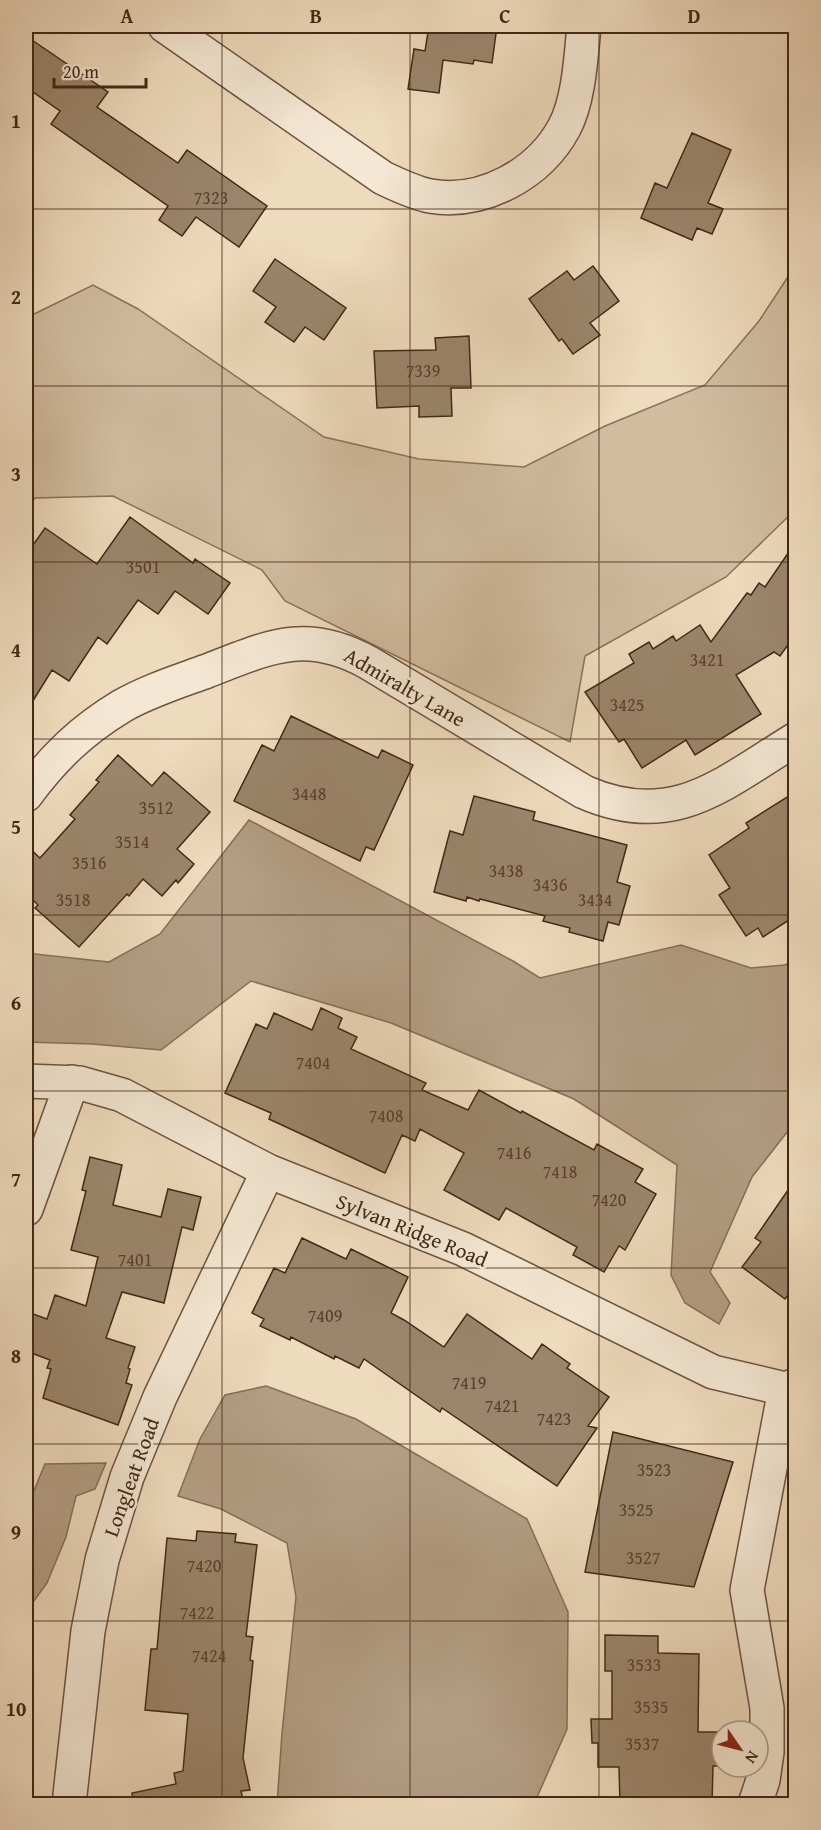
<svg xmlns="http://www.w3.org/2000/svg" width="821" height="1830" font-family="'Gentium Book Plus',serif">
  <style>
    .green { fill: #d1bca0; stroke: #89725b; stroke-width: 1.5 }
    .water { fill: #b39d84; stroke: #856e58; stroke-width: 1.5 }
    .building { fill: #9b856c; stroke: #412816; stroke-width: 1.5 }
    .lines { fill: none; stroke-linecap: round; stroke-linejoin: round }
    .minor-casing { stroke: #6c5440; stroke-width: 36 }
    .minor { stroke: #f4e7d3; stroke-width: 33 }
    .grid { fill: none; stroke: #412816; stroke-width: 1.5; stroke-opacity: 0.55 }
    .labels { text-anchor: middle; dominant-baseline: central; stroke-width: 5; stroke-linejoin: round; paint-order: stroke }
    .number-label { font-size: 18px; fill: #583f2c }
    .street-label { font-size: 21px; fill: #412816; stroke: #f4e7d3 }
    .neatline { fill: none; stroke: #412816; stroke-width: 2 }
    .grid-label { font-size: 20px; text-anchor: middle; font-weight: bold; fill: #412816 }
  </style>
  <rect width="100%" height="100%" fill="#eedabc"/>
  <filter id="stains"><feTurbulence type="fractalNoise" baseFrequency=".00333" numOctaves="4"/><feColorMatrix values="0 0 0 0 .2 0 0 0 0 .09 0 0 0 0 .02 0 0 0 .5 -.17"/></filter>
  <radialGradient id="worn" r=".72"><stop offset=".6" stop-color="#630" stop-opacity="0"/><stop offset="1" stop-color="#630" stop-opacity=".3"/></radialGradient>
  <path class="green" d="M795,266V510L726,577L585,656L570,742L285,601L262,570L113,496L35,498L26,509V318L93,285L138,309L324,437L419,459L524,467L605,426L705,385L759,321Z"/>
  <path class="water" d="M249,820L513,961L540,978L681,945L751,968L785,965L795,959V1122L752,1177L710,1272L730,1303L719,1324L685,1303L671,1275L677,1165L574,1099L391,1023L251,981L161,1050L92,1044L26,1042V953L109,962L160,934Z
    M266,1386L356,1419L527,1519L568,1612L567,1729L534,1804H277L282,1733L296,1597L287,1543L221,1509L178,1496L200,1439L225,1395Z
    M106,1463L95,1489L76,1496L66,1537L47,1583L26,1612V1510L45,1464Z"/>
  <path class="building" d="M429,26H497L492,63L474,60L473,64L443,60L439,93L408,89L414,49L425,51Z
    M26,36L108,92L97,107L178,163L187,150L267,206L239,247L196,217L182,236L159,220L168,206L51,124L60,111L26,87Z
    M692,133L731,150L708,203L723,209L712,234L697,228L692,240L641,218L655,183L667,188Z
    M275,259L346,308L324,340L305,327L294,342L265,322L276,307L253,291Z
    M593,266L619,301L590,323L600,335L573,354L562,339L559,341L529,299L567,271L574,280Z
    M469,336L471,388H451L452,416L419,417V406L377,408L374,351L436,350L435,338Z
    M130,517L193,563L195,559L230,583L208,614L175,591L158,614L138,600L107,644L98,637L69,681L52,670L26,712V555L45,528L97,564Z
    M795,543V635L780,656L774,652L736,675L761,714L695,755L686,740L642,768L624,739L619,742L585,692L634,663L629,654L649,642L653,649L673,636L676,641L700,625L711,642L747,593L751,595L759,583L765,587Z
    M291,716L378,758L382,750L413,765L374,850L366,847L360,861L234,801L262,745L274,751Z
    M118,755L152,786L164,772L210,812L177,849L194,864L178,883L176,880L162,896L143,879L129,896L127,894L79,947L35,908L38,905L26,893V845L40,858L75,819L70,815L99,782L96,780Z
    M795,792V916L763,937L758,928L746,936L719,895L730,888L709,855L749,828L746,823Z
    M474,796L535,812L533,820L627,845L617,882L630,886L619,925L608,922L603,941L569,932L570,928L543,921L545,916L480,899L479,901L467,897L466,901L434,892L450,831L463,835Z
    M321,1008L342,1018L338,1028L357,1037L351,1049L426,1083L422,1090L468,1110L479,1090L521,1113L522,1111L594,1150L597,1144L643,1169L635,1182L656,1194L625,1250L619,1246L604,1272L573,1255L577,1247L506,1208L499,1220L444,1190L464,1153L420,1129L415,1141L402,1135L385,1173L269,1119L271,1113L225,1093L256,1024L267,1029L274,1013L312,1030Z
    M90,1157L122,1165L113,1205L161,1217L168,1189L201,1197L193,1230L182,1227L164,1303L122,1292L106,1338L135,1347L128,1368L130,1369L126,1383L132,1385L118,1425L43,1398L51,1369L47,1368L50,1360L26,1351V1335L33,1314L47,1319L55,1295L86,1306L98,1257L71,1250L86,1191L82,1190Z
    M795,1180V1285L785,1299L742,1267L761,1242L755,1238Z
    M302,1238L346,1259L351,1249L408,1277L391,1313L404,1320L444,1347L467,1314L532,1359L542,1344L570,1364L567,1368L609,1397L588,1426L597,1428L557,1486L442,1408L440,1412L364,1359L359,1368L335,1356L334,1359L291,1337L290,1340L260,1326L264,1319L252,1313L274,1268L285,1273Z
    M613,1432L733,1462L694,1587L585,1572Z
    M197,1531L236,1534L235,1542L257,1545L246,1636L253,1637L250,1660L253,1661L243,1758L250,1790L241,1791L244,1804H133L132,1793L176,1784L174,1773L183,1771L188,1714L145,1710L151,1649H157L167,1538L196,1541Z
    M605,1635L658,1636V1653L699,1654L698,1732H719V1766H713L712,1804H620L619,1767H598V1743H592L591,1719H612V1671H605Z"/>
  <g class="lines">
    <defs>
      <path id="minor" d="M165,26L383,178C398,185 414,193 430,196C483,205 539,174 564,128C579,101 581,56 584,26
        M26,795C53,758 82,730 122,706C148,691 180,681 207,671C269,647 306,628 369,663L584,792C673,831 722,784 796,739
        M26,1081L80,1083L122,1095L268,1171L463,1249L713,1372L785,1389L796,1385
        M26,1209L72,1082
        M69,1804L88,1631L102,1560L127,1477L160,1397L268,1171
        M755,1804L763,1780L767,1752V1708L747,1590L785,1389"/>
    </defs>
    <use href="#minor" class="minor-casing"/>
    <use href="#minor" class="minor"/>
  </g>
  <path class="grid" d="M222,26V1804M410,26V1804M599,26V1804M26,209H796M26,386H796M26,562H796M26,739H796M26,915H796M26,1091H796M26,1268H796M26,1444H796M26,1621H796"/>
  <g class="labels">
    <g class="number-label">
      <text x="211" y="197">7323</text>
      <text x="423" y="370">7339</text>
      <text x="143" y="566">3501</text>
      <text x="707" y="659">3421</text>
      <text x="627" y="704">3425</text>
      <text x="309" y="793">3448</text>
      <text x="156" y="807">3512</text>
      <text x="132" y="841">3514</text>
      <text x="89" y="862">3516</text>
      <text x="506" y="870">3438</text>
      <text x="550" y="884">3436</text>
      <text x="73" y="899">3518</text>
      <text x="595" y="899">3434</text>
      <text x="313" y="1062">7404</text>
      <text x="386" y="1115">7408</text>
      <text x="514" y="1152">7416</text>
      <text x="560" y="1171">7418</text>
      <text x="609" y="1199">7420</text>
      <text x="135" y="1259">7401</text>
      <text x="325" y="1315">7409</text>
      <text x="469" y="1382">7419</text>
      <text x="502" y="1405">7421</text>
      <text x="554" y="1418">7423</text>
      <text x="654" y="1469">3523</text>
      <text x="636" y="1509">3525</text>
      <text x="643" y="1557">3527</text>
      <text x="204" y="1565">7420</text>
      <text x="197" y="1612">7422</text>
      <text x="209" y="1655">7424</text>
      <text x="644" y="1664">3533</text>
      <text x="651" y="1706">3535</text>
      <text x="642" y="1743">3537</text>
    </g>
    <g class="street-label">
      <text transform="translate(405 687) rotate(30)">Admiralty Lane</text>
      <text transform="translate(412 1230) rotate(22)">Sylvan Ridge Road</text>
      <text transform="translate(131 1477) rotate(-70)">Longleat Road</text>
    </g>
  </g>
  <rect width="821" height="1830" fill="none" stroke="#eedabc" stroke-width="66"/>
  <g transform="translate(740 1749) rotate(125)"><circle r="28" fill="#f4e7d3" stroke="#ac9b87" stroke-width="1.5"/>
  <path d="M0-4.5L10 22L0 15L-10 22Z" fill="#8f2418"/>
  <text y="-9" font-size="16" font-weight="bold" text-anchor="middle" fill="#412816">N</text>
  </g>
  <path d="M54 78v9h92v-9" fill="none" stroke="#412816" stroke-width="3"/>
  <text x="63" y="78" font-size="18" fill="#412816" stroke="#f4e7d3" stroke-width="4.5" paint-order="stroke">20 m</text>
  <rect x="33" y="33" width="755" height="1764" class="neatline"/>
  <g class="grid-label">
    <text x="127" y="23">A</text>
    <text x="316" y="23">B</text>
    <text x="505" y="23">C</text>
    <text x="694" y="23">D</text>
    <text x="16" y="128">1</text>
    <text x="16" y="304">2</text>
    <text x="16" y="481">3</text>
    <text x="16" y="657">4</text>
    <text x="16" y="834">5</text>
    <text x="16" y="1010">6</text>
    <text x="16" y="1186">7</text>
    <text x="16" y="1363">8</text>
    <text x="16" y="1539">9</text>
    <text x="16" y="1716">10</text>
  </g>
  <rect width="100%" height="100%" filter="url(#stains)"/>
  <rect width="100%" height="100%" fill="url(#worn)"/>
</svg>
